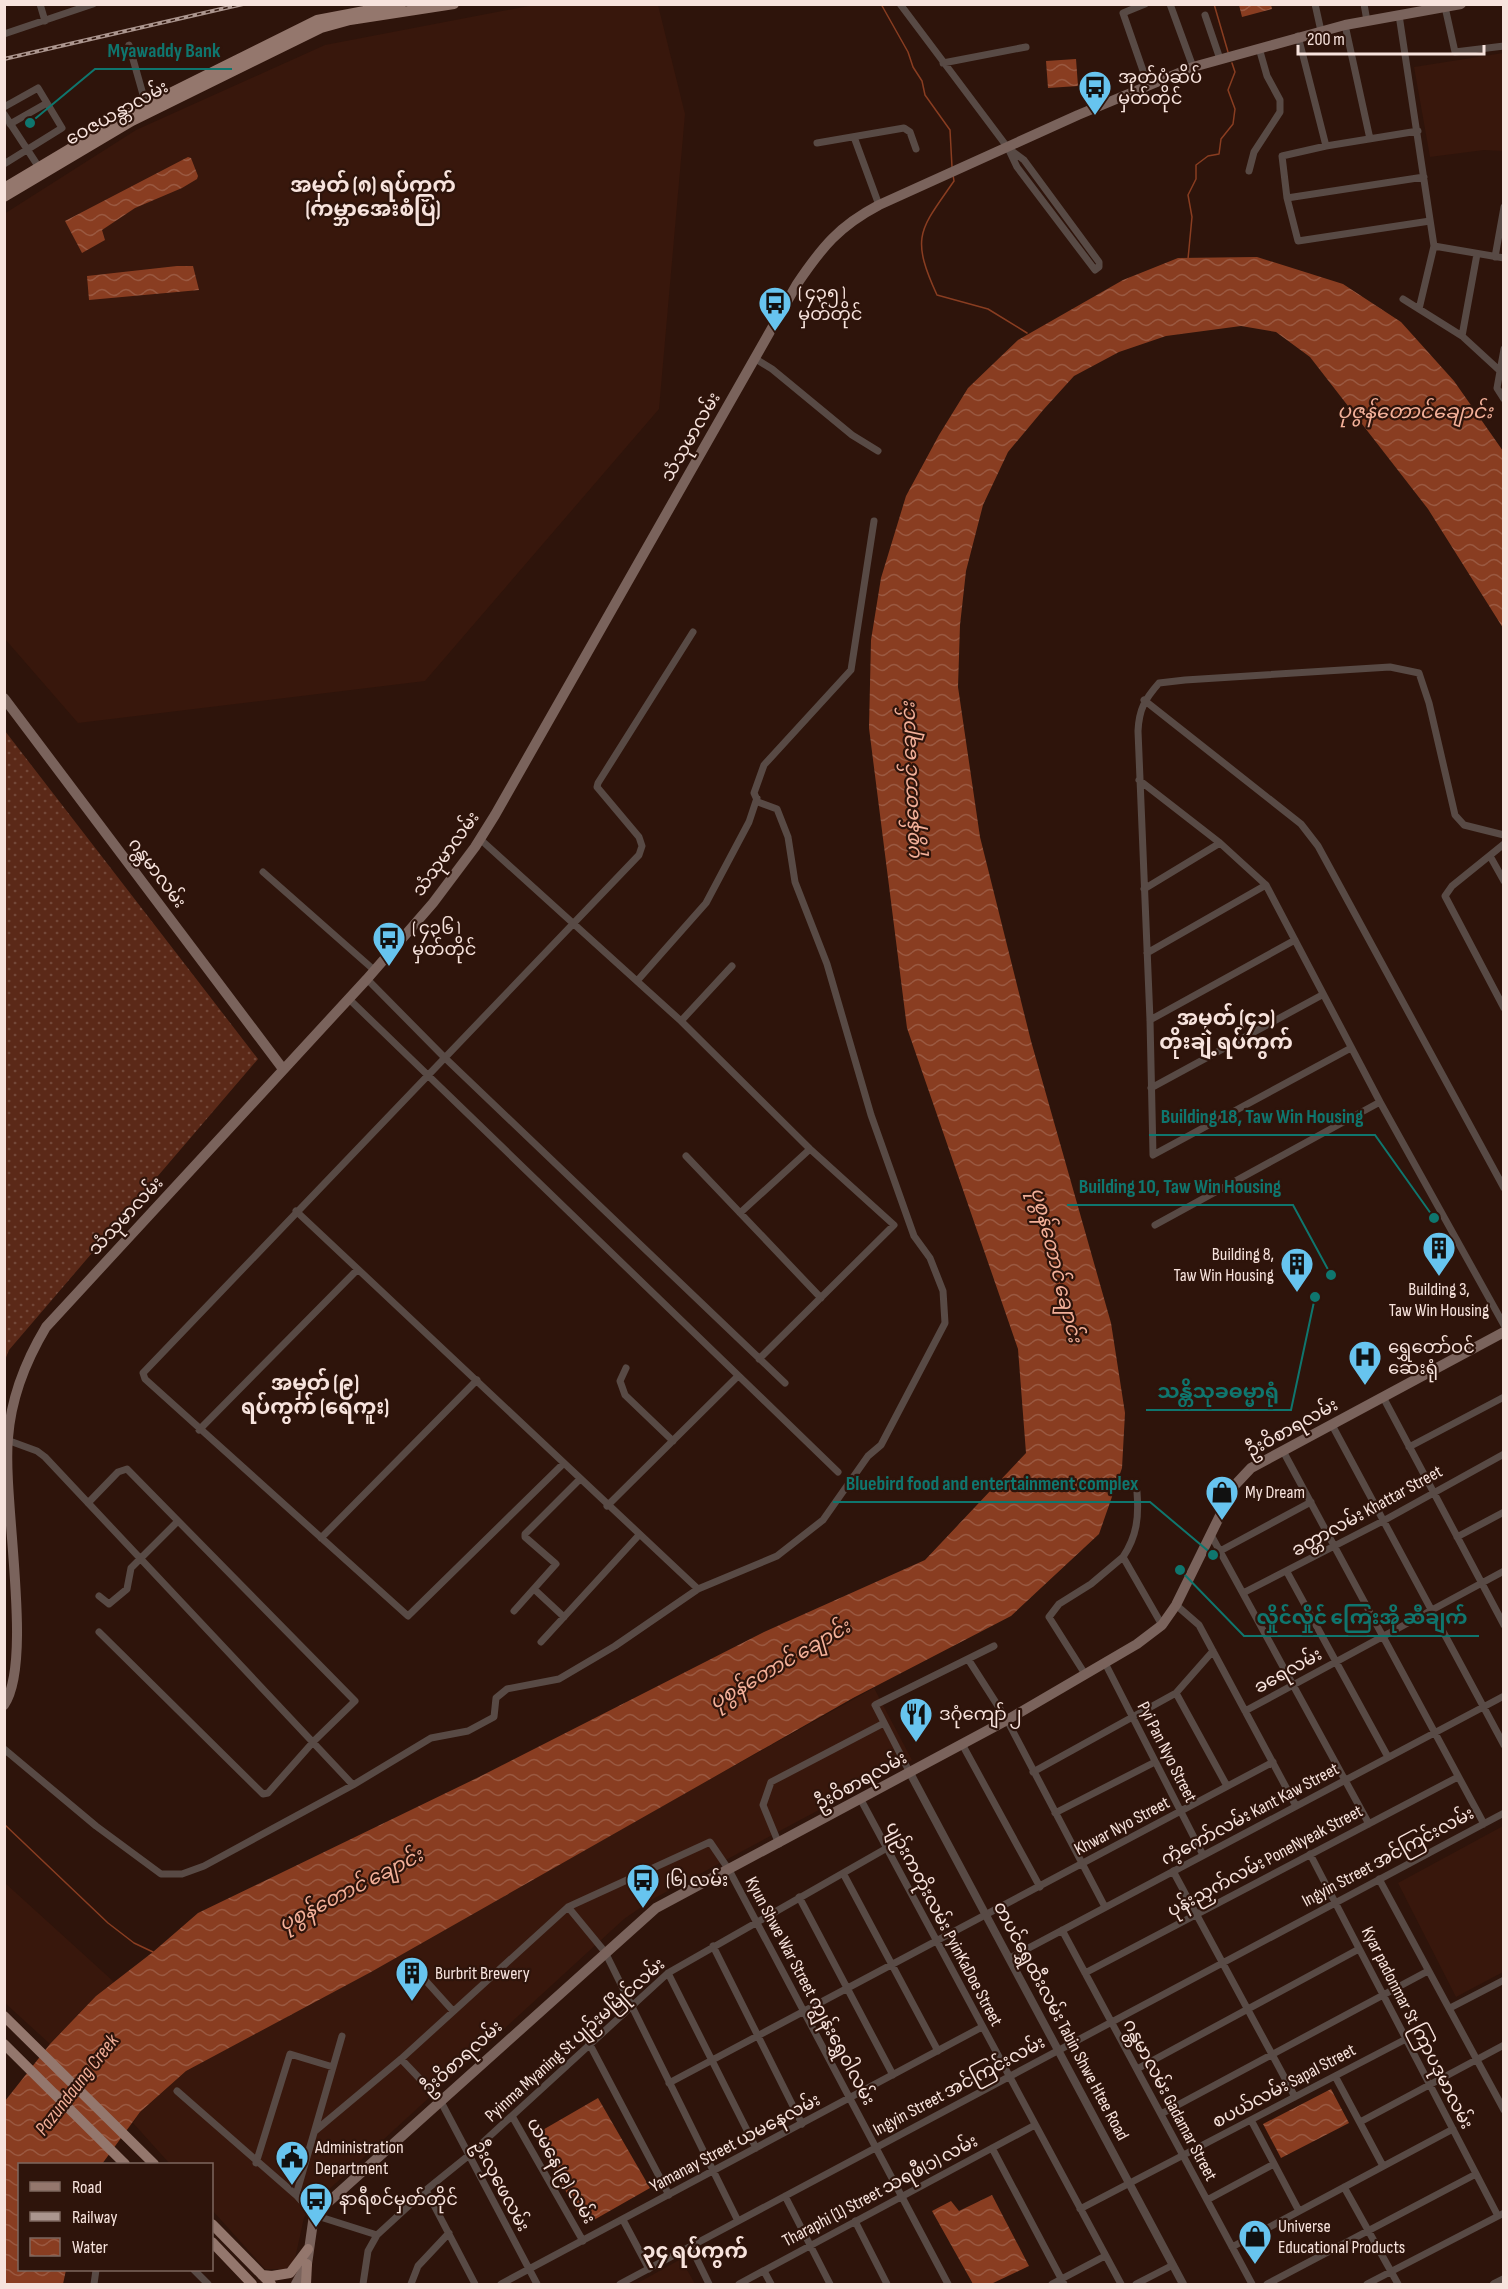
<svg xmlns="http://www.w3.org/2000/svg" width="1508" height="2289" font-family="'Sofia Sans Condensed','Noto Sans Myanmar',sans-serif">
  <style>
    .built { fill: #38170c }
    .grass { fill: url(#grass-dots) }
    .water { fill: url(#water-waves) }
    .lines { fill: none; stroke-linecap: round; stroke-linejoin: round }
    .stream { stroke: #893d21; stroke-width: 1.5 }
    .minor { stroke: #584a45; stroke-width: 7 }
    .tertiary { stroke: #584a45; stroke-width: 8 }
    .secondary { stroke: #7a635c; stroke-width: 10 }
    .primary { stroke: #94776d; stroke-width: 10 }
    .rail-casing { stroke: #ab958e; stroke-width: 4 }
    .rail { stroke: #2e140b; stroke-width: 1.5; stroke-dasharray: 4.5; stroke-linecap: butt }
    .labels { text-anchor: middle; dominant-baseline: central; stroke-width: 4.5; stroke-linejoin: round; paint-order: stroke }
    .poi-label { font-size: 18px; fill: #f7e3dd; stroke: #2e140b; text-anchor: start }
    .street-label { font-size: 18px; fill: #f7e3dd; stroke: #2e140b }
    .water-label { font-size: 20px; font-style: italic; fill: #f3b099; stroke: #2e140b }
    .quarter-label { font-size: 21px; font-weight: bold; fill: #f7e3dd; stroke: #2e140b }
    .leader { fill: none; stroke: #0f766e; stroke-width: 2 }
    .callout-dot { fill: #0f766e; stroke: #2e140b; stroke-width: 2 }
    .callout-label { font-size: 20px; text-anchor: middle; font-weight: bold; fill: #0f766e; stroke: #2e140b; stroke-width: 4.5; stroke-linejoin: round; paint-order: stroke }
  </style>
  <defs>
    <pattern id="grass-dots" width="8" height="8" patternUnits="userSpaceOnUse" patternTransform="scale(1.5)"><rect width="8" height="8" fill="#5b2918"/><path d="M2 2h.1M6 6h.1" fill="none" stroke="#734839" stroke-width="1.8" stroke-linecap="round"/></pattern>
    <pattern id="water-waves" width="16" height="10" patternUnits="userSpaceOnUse" patternTransform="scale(1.5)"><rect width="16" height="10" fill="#893d21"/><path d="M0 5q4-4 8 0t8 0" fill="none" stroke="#9a5941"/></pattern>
  </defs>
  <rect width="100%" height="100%" fill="#2e140b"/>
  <path class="built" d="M534,5H658L685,114L659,409L425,681L78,723L5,639L4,214L136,130L325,45Z
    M1503,53V151L1484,150L1430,157L1414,67Z
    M874,1688L912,1760L653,1899L624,1919L312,2205L304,2218L294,2263L285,2269H265L212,2210V2164H170L133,2123L140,2112L186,2071Z
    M1503,1826V1972L1456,1997L1398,1883Z
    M4,1882L114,1982L96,1996L50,2044L5,2003Z
    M681,2259L695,2284H636Z"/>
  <path class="grass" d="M5,731L258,1059L9,1350L5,1360Z"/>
  <path class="water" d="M1239,5H1271L1272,9L1242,17Z
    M1076,59L1078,86L1048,88L1046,61Z
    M188,157L191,158L198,176L197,179L182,188L135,208L102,230L105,240L82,253L65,221Z
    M1257,257L1343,284L1401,322L1454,381L1503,451V628L1428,509L1310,357L1276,332L1241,326L1166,336L1119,352L1074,376L1044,409L1008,452L983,505L966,571L960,625L958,687L980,837L1031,1041L1111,1323L1125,1413L1122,1468L1099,1534L1011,1616L853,1698L371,1972L186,2071L140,2112L102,2164H20V2270H66L63,2284H5V2101L50,2044L96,1996L153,1952L198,1913L479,1777L764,1632L925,1560L1026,1453L1018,1349L907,1028L869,728L871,640L881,578L906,496L939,435L968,388L1018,340L1123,280L1178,258Z
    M177,266H193L199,290L89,300L87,276Z
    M1331,2089L1349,2123L1281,2158L1263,2124Z
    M598,2098L650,2188L585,2225L534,2135Z
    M992,2195L1029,2266L991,2284H973L932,2211L951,2201L959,2211Z"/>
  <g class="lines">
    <path class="stream" d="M881,4L908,52L913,67L922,81L925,95L950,130L952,167
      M1214,4L1228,52
      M953,175L954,181C920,230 910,236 937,295L988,309L1027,333
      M1188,259L1192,217L1188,195L1196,179V165L1208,156L1219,154L1221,139L1233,124L1235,109L1228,90L1235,72L1232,63
      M4,1824L108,1923L134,1943L153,1952"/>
    <path class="minor" d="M40,4L45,21
      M900,4L1008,148L1024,160L1099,262V267L1095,270L1017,167L1008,148
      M1145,4L1123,13L1148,85
      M1170,4L1193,67
      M1315,4L1321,31
      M1364,4L1367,21
      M1445,7L1455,52L1504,46
      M1205,15L1220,59
      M1399,15L1434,246L1504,258
      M1345,25L1370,139
      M4,34L93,4
      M1298,36L1326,146
      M129,45L146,105
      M943,63L1026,47
      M4,107L38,88L62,128L4,164
      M4,114L40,169
      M10,124L47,103
      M1418,131L1326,146L1282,156L1287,198L1298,241L1430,221
      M854,137L879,205
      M817,143L904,128L910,132L916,149
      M1249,171L1254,152L1280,112V100L1267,76L1259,48
      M1287,198L1424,177
      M1495,257L1504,207
      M1403,299L1462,336L1499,370
      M1419,309L1434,246
      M1462,336L1477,254
      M1504,349L1497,388L1504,399
      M754,358L772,369L852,435L878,451
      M1144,700L1301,824L1318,846L1504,1188
      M1139,780L1220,843L1266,885L1380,1102L1504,1325
      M480,839L681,1021L810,1149L894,1225L759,1359
      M1504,844L1452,886L1445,896L1504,1008
      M1490,856L1504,881
      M263,872L374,970
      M1144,889L1220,843
      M1147,953L1266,885
      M367,979L444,1057L785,1383
      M637,981L706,903L749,822L757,798
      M349,999L838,1472
      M1150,1020L1295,940
      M681,1021L732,966
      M1351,1048L1153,1155L1150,1020L1138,731C1139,709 1145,699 1159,683L1185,680L1390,667L1419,673L1429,703L1455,815L1464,825L1504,835
      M1151,1088L1322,995
      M686,1156L821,1298
      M296,1211L698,1589
      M740,1213L810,1149
      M1155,1225L1380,1102
      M626,1368L620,1381L625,1395L673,1441
      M1383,1397L1504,1625
      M1332,1425L1504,1745
      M199,1430L357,1270
      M7,1440L37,1451L45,1457L353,1785
      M1409,1447L1504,1397
      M1283,1451L1484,1824
      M563,1464L408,1616L145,1379L143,1373L639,855L642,846L639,837L597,787L598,783L693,632
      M88,1503L118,1472L127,1469L355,1701L314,1741L268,1793L263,1794L99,1632
      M607,1506L737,1377
      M1211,1535L1369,1824
      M1457,1537L1504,1512
      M321,1538L477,1380
      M1220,1551L1311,1502
      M1123,1557C1137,1536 1139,1517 1137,1492
      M1287,1572L1388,1757
      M534,1589L564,1617
      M1243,1593L1383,1521L1504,1454
      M99,1596L109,1604L127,1589L131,1568L178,1521
      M1176,1605L1199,1625L1296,1806
      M514,1611L556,1564L525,1537V1534L580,1479
      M541,1642L639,1535
      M968,1659L1007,1720L1105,1907
      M1105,1663L1203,1855
      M1085,1674L1049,1617L1059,1604L1091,1584L1123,1557L1162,1625
      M1176,1693L1227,1786
      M1245,1711L1504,1571
      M962,1744L1040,1887
      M4,1749L96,1826L161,1874H182L204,1866L353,1785L431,1738L468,1731L494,1717L496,1698L507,1689L559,1679L615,1646L698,1589L777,1556L823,1520L868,1456L881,1445L945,1323L943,1291L930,1258L914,1236L871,1115L827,964L795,882L788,837L777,809L758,802L754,793L764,765L851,670L874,521
      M1033,1772L1176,1693L1213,1651
      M910,1773L875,1705L994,1646
      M861,1800L1121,2284
      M1055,1813L1155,1762
      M779,1844L763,1805L771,1782L884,1723
      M1310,1854L1498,2216
      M1173,1871L1295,2097
      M843,1873L938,2051
      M1379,1879L1504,2110
      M799,1897L893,2075
      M568,1907L605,1952L738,2221
      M1062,1930L1252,2284
      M713,1946L802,2124
      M1010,1958L1504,1696
      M417,1971L453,2011
      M668,1973L756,2148
      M1085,1973L1458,1777
      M1450,2008L1504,1980
      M589,2043L669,2195
      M401,2059L440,2100L537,2284
      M1137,2069L1359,1949
      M1335,2076L1383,2166
      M669,2083L1273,1762
      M177,2091L296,2195L314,2215L377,2235
      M1161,2114L1428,1971
      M512,2116L583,2241
      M1251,2120L1299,2211
      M1360,2122L1504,2045
      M315,2131L401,2059L568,1907L710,1842L729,1870L948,2284
      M992,2148L1064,2284
      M256,2163L290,2054L333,2067
      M1344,2187L1398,2284
      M426,2190L475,2284
      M296,2195L342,2036
      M785,2196L830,2284
      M1207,2200L1274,2164
      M1080,2209L1406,2039
      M623,2220L649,2269
      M855,2221L887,2284
      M691,2247L709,2284
      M1232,2247L1453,2129
      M194,2270L208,2284
      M764,2271L771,2284
      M94,2284L96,2270
      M363,2284L368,2251L377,2235L426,2190L468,2156L668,1973L887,1848
      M411,2284L418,2266L449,2233
      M501,2284L982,2027
      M620,2284L1504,1813
      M739,2284L1035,2125
      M1052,2284L1105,2256
      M1136,2284L1173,2265
      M1267,2284L1476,2174
      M1367,2284L1504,2213"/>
    <path class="tertiary" d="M910,1773L1183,2284
      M1494,2284L1504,2279"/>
    <path class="secondary" d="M4,698L283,1069
      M4,1705C34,1661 2,1500 8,1438C11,1397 25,1362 46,1327L367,979L433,903L475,847L495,815L797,284C822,247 839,226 879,205L1078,115L1193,67L1345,25L1461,4
      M296,2284L307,2264L314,2215L656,1908L1007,1720L1137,1644L1162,1625L1176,1605L1235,1485L1251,1468L1504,1332"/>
    <path class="primary" d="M4,188L128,114L317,20L401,4
      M4,197L132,121L321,28L350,20L454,4
      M4,2016L154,2164
      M4,2044L125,2164
      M212,2224L271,2284
      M212,2242L252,2284
      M262,2275L272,2276L290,2273L308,2249
      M306,2284L307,2264"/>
    <defs>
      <path id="rail" d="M4,59L243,4"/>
    </defs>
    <use href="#rail" class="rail-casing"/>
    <use href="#rail" class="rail"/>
  </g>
  <defs>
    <symbol id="bus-pin" viewBox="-11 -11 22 30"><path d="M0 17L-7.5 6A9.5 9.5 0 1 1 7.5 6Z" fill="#67c4ef" stroke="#2e140b"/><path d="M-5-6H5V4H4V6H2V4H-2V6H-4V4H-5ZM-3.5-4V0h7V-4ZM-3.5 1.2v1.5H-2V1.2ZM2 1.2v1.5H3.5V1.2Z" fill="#111"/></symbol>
    <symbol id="building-pin" viewBox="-11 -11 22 30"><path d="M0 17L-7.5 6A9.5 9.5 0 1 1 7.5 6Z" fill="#67c4ef" stroke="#2e140b"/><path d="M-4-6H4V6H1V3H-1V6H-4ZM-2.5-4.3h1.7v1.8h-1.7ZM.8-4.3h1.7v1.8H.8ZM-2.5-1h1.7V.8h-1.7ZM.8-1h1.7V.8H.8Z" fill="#111"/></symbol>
    <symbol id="hospital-pin" viewBox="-11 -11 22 30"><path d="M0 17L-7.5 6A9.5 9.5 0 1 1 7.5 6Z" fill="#67c4ef" stroke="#2e140b"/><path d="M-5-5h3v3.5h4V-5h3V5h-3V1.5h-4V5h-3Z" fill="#111"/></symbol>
    <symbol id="shop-pin" viewBox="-11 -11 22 30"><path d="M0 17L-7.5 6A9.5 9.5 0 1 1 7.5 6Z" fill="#67c4ef" stroke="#2e140b"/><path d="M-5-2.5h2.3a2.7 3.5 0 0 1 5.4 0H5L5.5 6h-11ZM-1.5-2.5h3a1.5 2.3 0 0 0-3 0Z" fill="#111"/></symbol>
    <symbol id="restaurant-pin" viewBox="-11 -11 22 30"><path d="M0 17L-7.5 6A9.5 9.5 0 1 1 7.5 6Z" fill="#67c4ef" stroke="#2e140b"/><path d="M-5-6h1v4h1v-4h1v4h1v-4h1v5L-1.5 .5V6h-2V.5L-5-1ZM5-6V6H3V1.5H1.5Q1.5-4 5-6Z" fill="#111"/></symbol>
    <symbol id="civic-pin" viewBox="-11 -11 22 30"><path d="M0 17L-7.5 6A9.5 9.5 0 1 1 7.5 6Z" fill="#67c4ef" stroke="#2e140b"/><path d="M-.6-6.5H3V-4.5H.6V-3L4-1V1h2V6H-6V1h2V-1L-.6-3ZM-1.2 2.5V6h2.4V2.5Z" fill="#111"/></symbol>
  </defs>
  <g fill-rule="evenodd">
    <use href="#bus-pin" x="1076" y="68" width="38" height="52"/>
    <use href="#bus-pin" x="756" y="284" width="38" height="52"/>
    <use href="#bus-pin" x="370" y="919" width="38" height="52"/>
    <use href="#building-pin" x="1420" y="1229" width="38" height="52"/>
    <use href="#building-pin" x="1278" y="1245" width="38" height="52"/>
    <use href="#hospital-pin" x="1346" y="1338" width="38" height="52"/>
    <use href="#shop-pin" x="1203" y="1473" width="38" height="52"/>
    <use href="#restaurant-pin" x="897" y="1695" width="38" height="52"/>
    <use href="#bus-pin" x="624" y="1861" width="38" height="52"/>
    <use href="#building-pin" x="393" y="1954" width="38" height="52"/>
    <use href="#civic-pin" x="273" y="2138" width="38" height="52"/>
    <use href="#bus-pin" x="297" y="2180" width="38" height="52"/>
    <use href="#shop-pin" x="1236" y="2217" width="38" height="52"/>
  </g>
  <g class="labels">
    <g class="poi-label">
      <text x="1118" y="77">အုတ်ပုံဆိပ်<tspan x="1118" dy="21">မှတ်တိုင်</tspan></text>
      <text x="798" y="293">( ၄၃၅ )<tspan x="798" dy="21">မှတ်တိုင်</tspan></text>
      <text x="412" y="928">( ၄၃၆ )<tspan x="412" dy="21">မှတ်တိုင်</tspan></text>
      <text x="1274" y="1254" text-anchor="end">Building 8,<tspan x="1274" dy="21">Taw Win Housing</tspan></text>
      <text x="1439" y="1289" text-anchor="middle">Building 3,<tspan x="1439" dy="21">Taw Win Housing</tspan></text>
      <text x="1388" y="1347">ရွှေတော်ဝင်<tspan x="1388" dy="21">ဆေးရုံ</tspan></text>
      <text x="1245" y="1492">My Dream</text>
      <text x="939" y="1714">ဒဂုံကျော် ၂</text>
      <text x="666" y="1880">(၆) လမ်း</text>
      <text x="435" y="1973">Burbrit Brewery</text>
      <text x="315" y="2147">Administration<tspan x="315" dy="21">Department</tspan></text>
      <text x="339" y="2199">နာရီစင်မှတ်တိုင်</text>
      <text x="1278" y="2226">Universe<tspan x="1278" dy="21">Educational Products</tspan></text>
    </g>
    <g class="street-label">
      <text transform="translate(117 113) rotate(-29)">ဝေဇယန္တာလမ်း</text>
      <text transform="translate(691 437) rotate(-60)">သံသုမာလမ်း</text>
      <text transform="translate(446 854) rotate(-54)">သံသုမာလမ်း</text>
      <text transform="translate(157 873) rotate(53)">ဂန္တမာလမ်း</text>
      <text transform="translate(126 1216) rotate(-47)">သံသုမာလမ်း</text>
      <text transform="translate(1292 1428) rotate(-29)">ဦးဝိစာရလမ်း</text>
      <text transform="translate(1367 1511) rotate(-29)">ခတ္တာလမ်း Khattar Street</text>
      <text transform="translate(1288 1671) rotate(-29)">ခရေလမ်း</text>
      <text transform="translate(1167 1752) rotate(63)">Pyi Pan Nyo Street</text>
      <text transform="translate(861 1781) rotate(-29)">ဦးဝိစာရလမ်း</text>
      <text transform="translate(1250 1814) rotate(-28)">ကံ့ကော်လမ်း Kant Kaw Street</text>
      <text transform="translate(1122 1826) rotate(-28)">Khwar Nyo Street</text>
      <text transform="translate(1388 1857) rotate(-28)">Ingyin Street အင်ကြင်းလမ်း</text>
      <text transform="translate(1265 1861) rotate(-28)">ပုန်းညှက်လမ်း PoneNyeak Street</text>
      <text transform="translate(944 1924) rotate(62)">ပျဉ်းကတိုးလမ်း PyinKaDoe Street</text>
      <text transform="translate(810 1991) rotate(62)">Kyun Shwe War Street ကျွန်းရွှေဝါလမ်း</text>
      <text transform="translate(1061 2021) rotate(62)">တပင်ရွှေထီးလမ်း Tabin Shwe Htee Road</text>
      <text transform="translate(1417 2028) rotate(63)">Kyar padonmar St ကြာပဒုမာလမ်း</text>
      <text transform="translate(575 2040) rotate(-42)">Pyinma Myaning St ပျဉ်းမမြိုင်လမ်း</text>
      <text transform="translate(462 2058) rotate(-42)">ဦးဝိစာရလမ်း</text>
      <text transform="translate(959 2086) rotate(-28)">Ingyin Street အင်ကြင်းလမ်း</text>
      <text transform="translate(1284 2086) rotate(-28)">စပယ်လမ်း Sapal Street</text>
      <text transform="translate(1170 2100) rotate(62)">ဂန္တမာလမ်း Gadamar Street</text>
      <text transform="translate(735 2143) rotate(-28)">Yamanay Street ယမနေလမ်း</text>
      <text transform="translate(561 2171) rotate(60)">ယမနေ (၉) လမ်း</text>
      <text transform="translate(501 2186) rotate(62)">ဦးလှဖေလမ်း</text>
      <text transform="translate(880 2191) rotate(-28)">Tharaphi (1) Street သရဖီ(၁) လမ်း</text>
    </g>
    <g class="water-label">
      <text x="1415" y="412">ပုဇွန်တောင်ချောင်း</text>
      <text transform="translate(911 781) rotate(-92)">ပုစွန်တောင် ချောင်း</text>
      <text transform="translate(1056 1265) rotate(76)">ပုစွန်တောင် ချောင်း</text>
      <text transform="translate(780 1665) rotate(-30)">ပုစွန်တောင် ချောင်း</text>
      <text transform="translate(351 1890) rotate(-27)">ပုစွန်တောင် ချောင်း</text>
      <text transform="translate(77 2085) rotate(-52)">Pazundaung Creek</text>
    </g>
    <g class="quarter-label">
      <text x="373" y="185">အမှတ် (၈) ရပ်ကွက်<tspan x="373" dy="24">(ကမ္ဘာအေးစံပြ)</tspan></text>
      <text x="1226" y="1018">အမှတ် (၄၁)<tspan x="1226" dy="24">တိုးချဲ့ရပ်ကွက်</tspan></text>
      <text x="315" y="1383">အမှတ် (၉)<tspan x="315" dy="24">ရပ်ကွက် (ရေကူး)</tspan></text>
      <text x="695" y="2251">၃၄ ရပ်ကွက်</text>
    </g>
  </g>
  <path class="leader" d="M30 123L95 69H232M1434 1218L1375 1135H1149M1331 1275L1293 1205H1067M1315 1297L1291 1410H1146M1213 1555L1150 1502H833M1180 1570L1244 1636H1479"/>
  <g class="callout-dot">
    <circle cx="30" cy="123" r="6"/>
    <circle cx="1434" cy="1218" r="6"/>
    <circle cx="1331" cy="1275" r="6"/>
    <circle cx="1315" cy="1297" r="6"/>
    <circle cx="1213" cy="1555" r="6"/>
    <circle cx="1180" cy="1570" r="6"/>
  </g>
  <g class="callout-label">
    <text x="164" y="57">Myawaddy Bank</text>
    <text x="1262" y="1123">Building 18, Taw Win Housing</text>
    <text x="1180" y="1193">Building 10, Taw Win Housing</text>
    <text x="1218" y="1398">သန္တိသုခဓမ္မာရုံ</text>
    <text x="992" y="1490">Bluebird food and entertainment complex</text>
    <text x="1362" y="1624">လှိုင်လှိုင် ကြေးအို ဆီချက်</text>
  </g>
  <rect width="1508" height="2289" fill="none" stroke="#f7e3dd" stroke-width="12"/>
  <rect x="18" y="2163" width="195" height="108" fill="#2e140b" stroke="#7e675f" stroke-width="1.5"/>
  <rect x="30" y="2182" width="30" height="9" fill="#94776d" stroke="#7e675f" stroke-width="1.5"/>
  <text x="72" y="2193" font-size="18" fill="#f7e3dd">Road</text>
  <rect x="30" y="2212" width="30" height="9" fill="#ab958e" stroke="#7e675f" stroke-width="1.5"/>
  <text x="72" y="2223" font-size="18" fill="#f7e3dd">Railway</text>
  <rect x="30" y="2238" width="30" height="18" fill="url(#water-waves)" stroke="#7e675f" stroke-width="1.5"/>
  <text x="72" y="2253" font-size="18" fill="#f7e3dd">Water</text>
  <path d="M1298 45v9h186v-9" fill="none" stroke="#f7e3dd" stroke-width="3"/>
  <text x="1307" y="45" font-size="18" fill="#f7e3dd" stroke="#2e140b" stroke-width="4.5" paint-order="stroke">200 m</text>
</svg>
